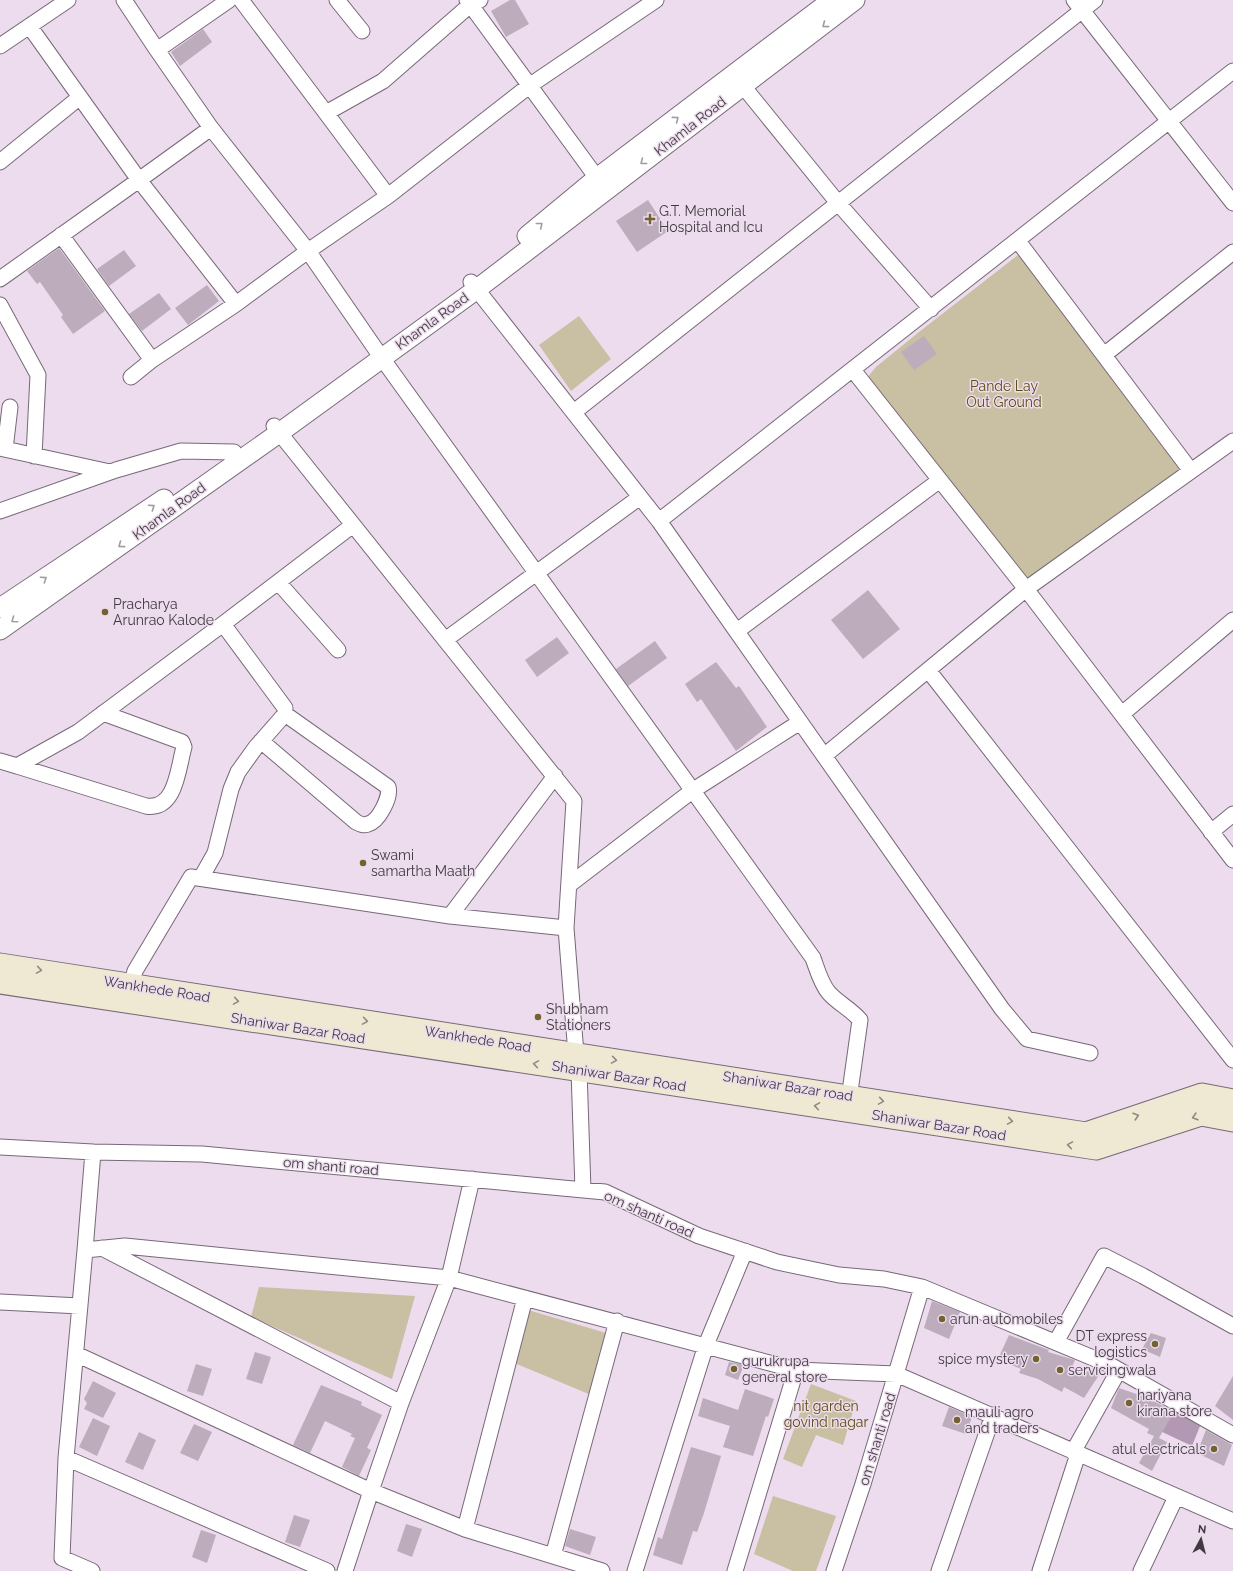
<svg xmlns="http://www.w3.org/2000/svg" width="1233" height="1571" font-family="Raleway,sans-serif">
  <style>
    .green { fill: #c9bfa3 }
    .water { fill: #b298b2 }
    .building { fill: #bcacbc }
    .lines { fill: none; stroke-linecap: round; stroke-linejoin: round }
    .minor-casing { stroke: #776977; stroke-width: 17 }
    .tertiary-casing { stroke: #776977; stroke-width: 21 }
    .secondary-casing { stroke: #776977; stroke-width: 23 }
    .minor { stroke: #fff; stroke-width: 15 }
    .tertiary { stroke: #fff; stroke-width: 19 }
    .secondary { stroke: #efe8d3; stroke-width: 21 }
    .oneway { stroke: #a09da0 }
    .oneway2 { stroke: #8f8983 }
    .poi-dot { fill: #736230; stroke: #ecdced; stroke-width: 1.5 }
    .labels { text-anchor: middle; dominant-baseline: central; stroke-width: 3; stroke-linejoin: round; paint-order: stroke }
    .street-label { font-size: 14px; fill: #413b41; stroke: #ecdced }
    .poi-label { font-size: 14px; fill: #413b41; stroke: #ecdced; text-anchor: start }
    .park-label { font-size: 14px; fill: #5e4b11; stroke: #ecdced }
  </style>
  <rect width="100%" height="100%" fill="#ecdced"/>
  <path class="green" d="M1018,255L1060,304L1184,469L1029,581L1007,556L867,378L876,367L919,332Z
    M579,316L611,359L571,391L539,345Z
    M259,1287L415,1296L392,1379L251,1317Z
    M528,1310L613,1335L596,1397L512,1362Z
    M811,1384L856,1401L843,1445L816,1435L802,1467L783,1459Z
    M773,1496L836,1516L816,1571H793L754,1554Z"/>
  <path class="water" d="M1174,1410L1200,1426L1192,1446L1158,1430Z"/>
  <path class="building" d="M510,0H515L529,24L506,37L491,11Z
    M203,29L212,42L180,66L171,52Z
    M648,200L668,231L637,252L616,221Z
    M59,248L105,311L73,334L61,317L63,315L40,282L37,284L27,271Z
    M124,250L136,266L109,286L97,269Z
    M207,285L219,301L188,325L175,308Z
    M159,293L171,309L142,331L129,314Z
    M924,336L937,354L914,370L901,352Z
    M868,590L900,629L863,659L831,620Z
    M557,637L569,653L537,677L525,660Z
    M655,641L667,658L628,686L616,669Z
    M716,662L736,688L739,686L767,727L736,751L701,699L697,702L685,684Z
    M932,1301L960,1312L949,1339L924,1328Z
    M1151,1333L1166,1338L1160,1357L1142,1349Z
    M1009,1335L1049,1350L1048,1352L1075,1360L1072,1367L1099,1375L1084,1398L1064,1387L1062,1392L1038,1379L1019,1373L1021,1369L998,1359Z
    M255,1352L271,1357L262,1384L246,1379Z
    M729,1362L744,1365L738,1380L725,1375Z
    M196,1364L212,1369L203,1396L187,1391Z
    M1233,1376V1420L1215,1406Z
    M93,1381L116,1393L103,1418L84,1409L87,1403L84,1399Z
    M321,1385L362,1402L361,1405L382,1415L367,1448L371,1450L359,1476L342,1467L355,1438L350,1436L352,1434L325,1421L310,1453L293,1445Z
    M1119,1388L1148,1398L1174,1412L1159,1438L1167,1442L1152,1471L1139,1463L1154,1436L1147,1433L1149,1429L1111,1408Z
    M745,1389L774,1399L768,1417L766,1416L753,1456L723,1447L730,1426L698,1416L703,1398L738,1410Z
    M949,1407L972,1417L966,1434L942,1426Z
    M93,1418L110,1426L97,1456L79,1447Z
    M194,1424L212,1432L198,1461L180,1453Z
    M1206,1430L1232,1445L1224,1466L1197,1453Z
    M139,1432L156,1440L143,1470L125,1462Z
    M691,1447L721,1456L704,1513L697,1532L693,1531L682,1565L653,1555L658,1537L662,1539Z
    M294,1515L310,1520L300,1547L285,1542Z
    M406,1524L422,1529L412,1557L397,1551Z
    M570,1529L596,1537L590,1555L565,1546Z
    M201,1530L216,1535L207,1563L192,1557Z"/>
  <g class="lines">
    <defs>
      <path id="minor" d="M124,0L157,50
        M241,0L326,113L383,81L470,5L480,0
        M337,0L362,31
        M467,0L597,178
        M656,0L529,86L388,196L308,251L379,354L813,958C817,969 821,984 829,993C839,1004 851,1009 860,1020L848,1106
        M1074,0L1233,203
        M30,27L139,180L211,128
        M0,46L68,0
        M743,86L838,203L931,309
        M326,113L388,196
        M0,162L80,97
        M61,235L152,360
        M1018,241L1191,471
        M0,279L139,180L236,304
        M471,282L659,521L1002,1009L1027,1039L1090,1053
        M0,305L38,375L34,456
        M1104,355L1233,252
        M853,370L1026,589L1233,860
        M131,377L152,360L236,304L308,251L211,128L157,50L229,0
        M574,412L1095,0
        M274,426L574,801L566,928L576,1054L579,1070L583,1190
        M0,448L110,472
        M5,449L10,407
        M0,511L116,470L181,451L234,452
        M659,521L1233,71
        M278,582L338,650
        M223,624L353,525
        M737,631L940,480
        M445,640L640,497
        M928,670L1233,1060
        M1122,714L1233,620
        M261,741L356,822C360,824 364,826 368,824C379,821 391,797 388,787L285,714
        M824,756L1026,589L1233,441
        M0,761L17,766L78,732L223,624L285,708V714L256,747L238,772L231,789L215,853L201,878
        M17,766L146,806C176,811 178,768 184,747L182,742L103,713
        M1211,832L1233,814
        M569,885L692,791L800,722
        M450,916L555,776
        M131,985L135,971L191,877L450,916L566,928
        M0,1147L93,1152L202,1154L605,1192L699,1236L777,1262L839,1275L884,1279L922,1287L863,1484L834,1571
        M93,1152L85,1250L125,1246L449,1278L472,1179
        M85,1250L66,1458L62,1558L92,1571
        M922,1287L1110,1365L1233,1435
        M0,1302L80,1306
        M1056,1342L1104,1256L1143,1276L1233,1326
        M76,1354L371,1491L401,1403L102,1248
        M796,1370L896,1374L1233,1521
        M401,1403L449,1278L796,1370L735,1571
        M1073,1452L1119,1370
        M66,1458L327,1571
        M465,1529L525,1298
        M553,1556L617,1321
        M345,1571L371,1491L465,1529L602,1571
        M635,1571L706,1345L745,1251
        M939,1571L993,1415
        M1040,1571L1078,1454
        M1141,1571L1176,1497"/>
      <path id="tertiary" d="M527,236L597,178L832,0
        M0,608L164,499
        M0,630L279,433L477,289L855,0"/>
      <path id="secondary" d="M0,964L1086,1133L1202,1094L1233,1100
        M0,983L1096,1149L1201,1115L1233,1121"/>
    </defs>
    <use href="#minor" class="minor-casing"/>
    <use href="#tertiary" class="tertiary-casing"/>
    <use href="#secondary" class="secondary-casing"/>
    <use href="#minor" class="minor"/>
    <use href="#tertiary" class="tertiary"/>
    <use href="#secondary" class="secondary"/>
  </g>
  <defs><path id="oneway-chevron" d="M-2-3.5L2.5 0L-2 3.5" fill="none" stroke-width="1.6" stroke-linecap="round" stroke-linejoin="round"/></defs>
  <g class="oneway">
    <use href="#oneway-chevron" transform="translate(825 25) rotate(143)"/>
    <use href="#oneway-chevron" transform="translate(676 119) rotate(-37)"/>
    <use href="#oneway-chevron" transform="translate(643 162) rotate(142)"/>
    <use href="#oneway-chevron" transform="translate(540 225) rotate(-39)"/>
    <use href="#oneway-chevron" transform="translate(152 507) rotate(-34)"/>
    <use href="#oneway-chevron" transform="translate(121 545) rotate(144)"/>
    <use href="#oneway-chevron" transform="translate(44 579) rotate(-34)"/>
    <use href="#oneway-chevron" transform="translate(14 620) rotate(145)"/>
  </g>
  <g class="oneway2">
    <use href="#oneway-chevron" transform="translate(39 970) rotate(9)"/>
    <use href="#oneway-chevron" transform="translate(236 1001) rotate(9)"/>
    <use href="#oneway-chevron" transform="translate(365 1021) rotate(9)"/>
    <use href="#oneway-chevron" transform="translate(614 1060) rotate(9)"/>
    <use href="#oneway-chevron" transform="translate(536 1064) rotate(-171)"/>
    <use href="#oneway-chevron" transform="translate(881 1101) rotate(9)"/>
    <use href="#oneway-chevron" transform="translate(817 1106) rotate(-171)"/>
    <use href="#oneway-chevron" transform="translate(1136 1116) rotate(-18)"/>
    <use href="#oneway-chevron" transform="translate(1195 1117) rotate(164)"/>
    <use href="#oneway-chevron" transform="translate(1010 1121) rotate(9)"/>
    <use href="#oneway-chevron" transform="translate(1070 1145) rotate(-171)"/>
  </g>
  <g class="poi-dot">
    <path d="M648 213h4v4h4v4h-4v4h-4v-4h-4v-4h4z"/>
    <circle cx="105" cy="612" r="4"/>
    <circle cx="363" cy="863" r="4"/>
    <circle cx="538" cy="1017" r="4"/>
    <circle cx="942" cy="1319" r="4"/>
    <circle cx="1155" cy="1344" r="4"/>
    <circle cx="1036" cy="1359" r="4"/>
    <circle cx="734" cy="1369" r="4"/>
    <circle cx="1060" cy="1370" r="4"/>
    <circle cx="1129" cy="1403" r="4"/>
    <circle cx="957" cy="1420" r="4"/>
    <circle cx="1214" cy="1449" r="4"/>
  </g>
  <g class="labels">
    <g class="street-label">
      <text transform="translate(690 126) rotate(-38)">Khamla Road</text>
      <text transform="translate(432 321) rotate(-36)">Khamla Road</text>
      <text transform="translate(169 511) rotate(-36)">Khamla Road</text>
      <text transform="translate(157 989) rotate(9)">Wankhede Road</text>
      <text transform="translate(298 1028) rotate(9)">Shaniwar Bazar Road</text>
      <text transform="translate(478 1039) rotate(9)">Wankhede Road</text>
      <text transform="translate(619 1076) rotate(9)">Shaniwar Bazar Road</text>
      <text transform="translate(788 1086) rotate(9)">Shaniwar Bazar road</text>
      <text transform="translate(939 1125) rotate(9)">Shaniwar Bazar Road</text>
      <text transform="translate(331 1166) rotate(5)">om shanti road</text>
      <text transform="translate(649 1214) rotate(24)">om shanti road</text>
      <text transform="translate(877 1439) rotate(-73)">om shanti road</text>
    </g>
    <g class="poi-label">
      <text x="659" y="211">G.T. Memorial<tspan x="659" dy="16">Hospital and Icu</tspan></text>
      <text x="113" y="604">Pracharya<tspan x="113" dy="16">Arunrao Kalode</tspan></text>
      <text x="371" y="855">Swami<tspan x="371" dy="16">samartha Maath</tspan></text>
      <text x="546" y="1009">Shubham<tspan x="546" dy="16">Stationers</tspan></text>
      <text x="950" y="1319">arun automobiles</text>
      <text x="1147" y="1336" text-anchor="end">DT express<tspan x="1147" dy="16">logistics</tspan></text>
      <text x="1028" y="1359" text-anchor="end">spice mystery</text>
      <text x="742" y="1361">gurukrupa<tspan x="742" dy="16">general store</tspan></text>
      <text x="1068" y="1370">servicingwala</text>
      <text x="1137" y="1395">hariyana<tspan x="1137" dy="16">kirana store</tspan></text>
      <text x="965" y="1412">mauli agro<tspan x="965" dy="16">and traders</tspan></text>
      <text x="1206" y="1449" text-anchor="end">atul electricals</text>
    </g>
    <g class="park-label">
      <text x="1004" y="386">Pande Lay<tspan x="1004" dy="16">Out Ground</tspan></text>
      <text x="826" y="1406">nit garden<tspan x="826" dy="16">govind nagar</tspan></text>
    </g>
  </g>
  <g transform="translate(1201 1539) rotate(7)" stroke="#ecdced" stroke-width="3" paint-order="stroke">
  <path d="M0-3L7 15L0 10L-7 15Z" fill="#413b41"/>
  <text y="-6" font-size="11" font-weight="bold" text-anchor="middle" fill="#413b41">N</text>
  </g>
</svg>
